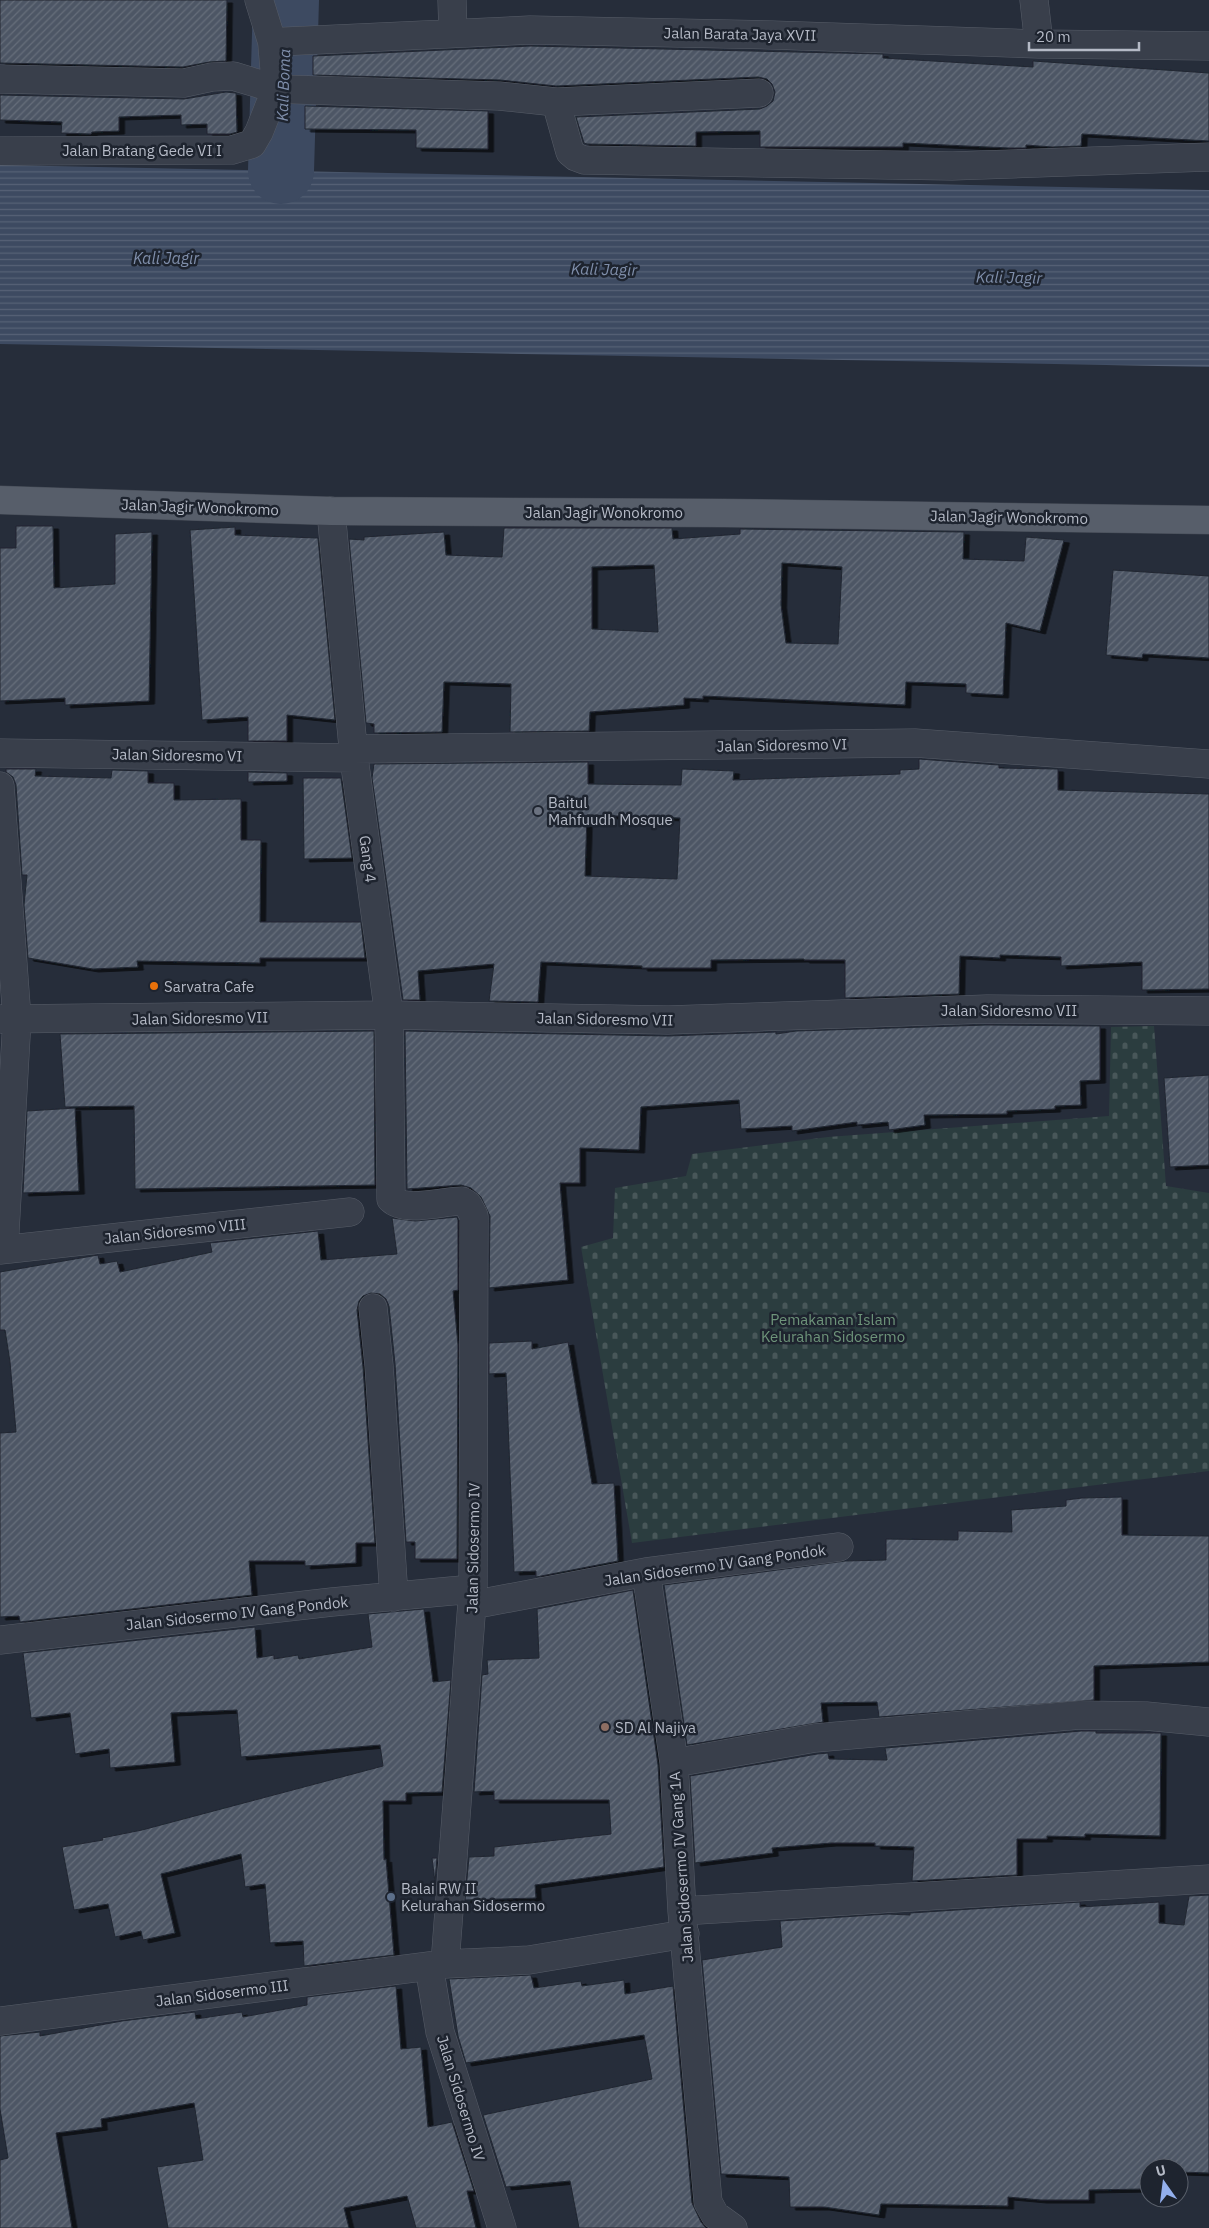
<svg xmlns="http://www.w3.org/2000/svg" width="1209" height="2228" font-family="'IBM Plex Sans',sans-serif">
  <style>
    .cemetery { fill: url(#cemetery-stones) }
    .water { fill: url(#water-rules) }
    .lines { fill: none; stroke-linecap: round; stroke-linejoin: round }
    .river { stroke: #3d4a61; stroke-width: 66 }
    .building { fill: url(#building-hatch); stroke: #202631; fill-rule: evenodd; filter: url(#shadow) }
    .street-casing { stroke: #575d68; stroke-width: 29 }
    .primary-casing { stroke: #424853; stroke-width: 29 }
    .street { stroke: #393f4b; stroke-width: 28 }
    .primary { stroke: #575e6a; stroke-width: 28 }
    .worship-dot { fill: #6b7280; stroke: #1e242f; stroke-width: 2 }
    .food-dot { fill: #e8710a; stroke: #1e242f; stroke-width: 2 }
    .education-dot { fill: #8d6e63; stroke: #1e242f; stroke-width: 2 }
    .service-dot { fill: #5c6f8a; stroke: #1e242f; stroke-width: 2 }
    .labels { text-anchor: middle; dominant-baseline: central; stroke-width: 5; stroke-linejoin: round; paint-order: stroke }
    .street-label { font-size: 15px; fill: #b5bac6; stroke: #1e242f }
    .poi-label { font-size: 15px; fill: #b5bac6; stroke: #1e242f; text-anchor: start }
    .park-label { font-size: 15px; fill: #6e947a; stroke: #1e242f }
    .water-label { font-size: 16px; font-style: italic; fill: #7f8eaa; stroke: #1e242f }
  </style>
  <defs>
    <pattern id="cemetery-stones" width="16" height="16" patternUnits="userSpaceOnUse" patternTransform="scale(1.25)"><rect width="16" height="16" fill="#2b3d3f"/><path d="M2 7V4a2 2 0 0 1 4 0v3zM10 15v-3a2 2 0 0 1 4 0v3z" fill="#485759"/></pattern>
    <pattern id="water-rules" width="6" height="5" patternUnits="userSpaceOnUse" patternTransform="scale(1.25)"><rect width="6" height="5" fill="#3d4a61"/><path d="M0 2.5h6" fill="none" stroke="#576276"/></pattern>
    <pattern id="building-hatch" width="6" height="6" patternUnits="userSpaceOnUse" patternTransform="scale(1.25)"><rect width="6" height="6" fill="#4e5765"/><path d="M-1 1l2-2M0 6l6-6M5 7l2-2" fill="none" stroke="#656d7a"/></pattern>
    <filter id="shadow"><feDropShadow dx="5.5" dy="3" stdDeviation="0" flood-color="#0009"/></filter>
  </defs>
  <rect width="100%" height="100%" fill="#262d3a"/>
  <path class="cemetery" d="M1154,1026L1166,1186L1209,1193V1471L632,1543L581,1247L613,1238L615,1188L686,1176L692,1154L828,1137L1109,1116L1111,1027Z"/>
  <path class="water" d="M0,165L1209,190V367L0,344Z"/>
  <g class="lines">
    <path class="river" d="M281,171L286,0"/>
  </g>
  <path class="building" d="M0,0H227L226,61L209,62L183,67L0,63Z
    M530,46L883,54V58L1033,67V61L1209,73V141L1082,134L1081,146L1052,147L1026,145V148H1009L903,143V147H760V131L696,132V146L587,144L584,143L576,117L760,109L767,106L773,101L775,92L772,84L767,79L758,77L556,86L500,80L313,75V56Z
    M226,92L236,93L237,132L230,134H207V124L181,125V115L119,117V131L92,132L91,134L61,133L62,122L0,120V95L184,99Z
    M305,106L488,111V149L416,148V130L305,129Z
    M16,526H53L54,588L115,584V534L152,532L149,701L65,705V698L0,701V548H16Z
    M235,527V535L318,538L335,720L287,715V741H248V717L202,720L190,530Z
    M504,528H672L673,539L740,534V529L964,532L963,559L1024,561L1026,537L1064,540L1040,631L1006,623L1003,695L966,693V684L906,682L905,705L703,696V699L684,698V705L590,712L589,731L510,732L511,684L444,682L442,732L374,733V724L366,723L349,539L364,540V537L444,532L446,555L502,557ZM782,563L842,567L838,644L786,643L781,605ZM654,565L658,632L592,629V567Z
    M1113,570L1209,576V658L1143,654L1142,658L1106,655Z
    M919,759L999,765V768L1058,769V790L1209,794V989L1142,990V962L1061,966V957L1000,955V958L960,956L959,994L845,998V960H804V959L711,960V968H642V966L541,962L538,1002L489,1001L494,964L418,971L420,1000H403L372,778L374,764L588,762V784L681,785L682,769L734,771L733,780L900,774V770L919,769ZM587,815L680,818L677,879L585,876Z
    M6,769H36L35,776L111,778L112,770L148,771V783H174V800L241,799V840H261L260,922H361L365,958H260V963L137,961L138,967L93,969L28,958L24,905L27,875H22L16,785L13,777L6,772Z
    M248,772L287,773V781L248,782Z
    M303,778H341L352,858L304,859Z
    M987,1025L1100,1026V1080L1080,1081L1081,1105L1055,1106V1109L1007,1111V1114L924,1115L925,1125L889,1130L888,1122L857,1125V1122L792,1131V1126L741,1129L739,1100L641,1107L639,1150L580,1148V1183H560L568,1280L489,1288L490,1216L481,1197L471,1188L461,1185L407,1189L405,1031L668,1036L776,1032V1034L796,1031Z
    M374,1031L375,1185L135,1189L134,1106L65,1107L60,1034Z
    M1209,1075V1165L1170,1167L1164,1078Z
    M75,1108L79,1191L23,1193L27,1111Z
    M457,1217L458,1220V1290L453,1291L458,1345L457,1559H415V1542H406L395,1364L389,1306L386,1299L380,1294L371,1293L363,1296L359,1301L357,1310L363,1367L375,1543H356V1563L305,1566V1561H249L252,1595L20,1622L19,1616L0,1617V1433L16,1432L10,1362L5,1330H0V1272L98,1255L100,1264L117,1261L120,1272L212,1252L210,1243L318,1231L321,1260L397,1254L392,1218L415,1221Z
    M532,1341V1349L568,1342L592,1484L614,1483L618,1561L536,1577V1571L514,1572L506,1373L489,1374V1343Z
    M1122,1497V1535L1209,1536V1662L1094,1666V1700L879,1717L877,1702L821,1703L823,1722L687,1745L664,1585L845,1561L886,1560V1539L958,1540V1531L1012,1532L1011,1510L1066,1506V1500L1082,1498Z
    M633,1590L658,1765L664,1867L535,1885L536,1898L465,1900L469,1857L494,1856V1847L611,1834L609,1800H494V1791L474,1792L482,1675L488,1674L487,1660L539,1658L537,1609Z
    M424,1609L433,1682L451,1680L442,1792L406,1793V1801H383L384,1860L386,1859L394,1955L304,1966L303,1941L270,1943L265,1884L245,1887L241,1854L161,1874L175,1933L143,1940L141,1931L115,1937L108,1904L74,1910L62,1847L103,1840L102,1838L142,1830L383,1766L380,1745L241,1757L237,1710L171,1713L175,1762L110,1768L109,1749L75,1754L70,1713L31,1718L23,1653L255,1627L257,1658L274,1655V1659L298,1655L299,1659L372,1647L368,1614Z
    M1081,1731H1096V1733H1161L1160,1836L1085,1834V1837L1047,1836V1839H1017V1875L912,1881L914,1847L875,1846V1843H831L772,1848L773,1853L695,1863L690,1776L817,1754L828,1753L829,1759L887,1760L885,1748Z
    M432,1858H437L435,1882Z
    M1209,1895V2173L1179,2172V2168H1149V2170H1144V2189L1089,2190V2200H1041L1008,2197V2206L881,2204L879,2215L824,2207H790L789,2177L721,2174L702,1960L782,1947L780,1921L888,1914L910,1915V1913L1080,1902V1907L1159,1902V1923L1184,1925L1189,1896Z
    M531,1975L534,1988L581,1981L582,1986L624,1980L625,1994L673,1986L692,2203L701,2222L706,2228H579L570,2181L506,2187L483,2115L652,2079L644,2035L466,2063L458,2036L449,1979Z
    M396,1986L401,2049L421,2047L428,2127L452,2122L474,2191H467L476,2228H416L407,2196L344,2208L349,2228H168L157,2167L203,2160L194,2103L101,2119L102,2127L56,2133L72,2228H0V2160L8,2158L0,2109V2036L40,2032V2036L122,2021L195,2012L196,2019L242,2012L243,2017L307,2005V1997Z"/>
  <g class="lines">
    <defs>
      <path id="street" d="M452,0L453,33
        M1034,0L1039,44
        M272,42L530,30L772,35L1039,44L1209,46
        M0,79L184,83L212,77L233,76L276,89L499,96L556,102L759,93
        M556,102L570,152L576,157L584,160L952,166L1209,157
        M0,151L232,150L252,144L259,132L276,89L272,42L259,0
        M331,511L354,758L389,1015L391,1199C405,1213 443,1201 462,1201L468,1205L474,1216L473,1589L445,1964
        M354,749L915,743L1209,764
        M0,753L354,758
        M0,786L17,1019L4,1249
        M0,1019L389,1015L668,1020L987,1009L1209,1011
        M0,1250L350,1212
        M373,1308L379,1366L394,1597
        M646,1572L674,1763L682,1911L708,2202L715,2215L733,2228
        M472,1605L646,1572L839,1547
        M0,1640L332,1602L473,1589
        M674,1763L815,1738L1080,1715L1146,1716L1209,1722
        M682,1911L1209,1879
        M429,1966L440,2032L502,2228
        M0,2021L445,1964L529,1960L685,1934"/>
      <path id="primary" d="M0,500L331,511L723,513L1209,520"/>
    </defs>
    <use href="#street" class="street-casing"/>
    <use href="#primary" class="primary-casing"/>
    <use href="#street" class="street"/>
    <use href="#primary" class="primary"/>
  </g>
  <circle class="worship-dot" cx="538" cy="811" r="5"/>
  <circle class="food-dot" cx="154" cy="986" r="5"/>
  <circle class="education-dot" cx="605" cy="1727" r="5"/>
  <circle class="service-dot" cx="391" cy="1897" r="5"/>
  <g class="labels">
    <g class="street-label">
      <text transform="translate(740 34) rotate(1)">Jalan Barata Jaya XVII</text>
      <text x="142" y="150">Jalan Bratang Gede VI I</text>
      <text transform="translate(200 507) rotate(2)">Jalan Jagir Wonokromo</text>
      <text x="604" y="512">Jalan Jagir Wonokromo</text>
      <text transform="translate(1009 517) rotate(1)">Jalan Jagir Wonokromo</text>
      <text transform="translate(782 745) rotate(-1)">Jalan Sidoresmo VI</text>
      <text transform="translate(177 755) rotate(1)">Jalan Sidoresmo VI</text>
      <text transform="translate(368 859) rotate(82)">Gang 4</text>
      <text x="1009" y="1010">Jalan Sidoresmo VII</text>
      <text transform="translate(200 1018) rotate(-1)">Jalan Sidoresmo VII</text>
      <text transform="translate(605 1019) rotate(1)">Jalan Sidoresmo VII</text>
      <text transform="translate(175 1231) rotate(-6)">Jalan Sidoresmo VIII</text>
      <text transform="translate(473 1548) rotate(-89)">Jalan Sidosermo IV</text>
      <text transform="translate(715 1565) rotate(-8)">Jalan Sidosermo IV Gang Pondok</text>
      <text transform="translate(237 1613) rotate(-6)">Jalan Sidosermo IV Gang Pondok</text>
      <text transform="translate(681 1867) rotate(-94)">Jalan Sidosermo IV Gang 1A</text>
      <text transform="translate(222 1993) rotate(-7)">Jalan Sidosermo III</text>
      <text transform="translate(461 2098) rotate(73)">Jalan Sidosermo IV</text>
    </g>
    <g class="poi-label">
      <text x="548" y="802">Baitul<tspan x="548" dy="17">Mahfuudh Mosque</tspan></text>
      <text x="164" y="986">Sarvatra Cafe</text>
      <text x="615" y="1727">SD Al Najiya</text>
      <text x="401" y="1888">Balai RW II<tspan x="401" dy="17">Kelurahan Sidosermo</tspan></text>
    </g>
    <g class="park-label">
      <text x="833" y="1319">Pemakaman Islam<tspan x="833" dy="17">Kelurahan Sidosermo</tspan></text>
    </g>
    <g class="water-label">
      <text transform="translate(283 85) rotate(-88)">Kali Boma</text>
      <text x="166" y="258">Kali Jagir</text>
      <text transform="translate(604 269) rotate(1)">Kali Jagir</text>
      <text transform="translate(1009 277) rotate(1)">Kali Jagir</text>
    </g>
  </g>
  <g transform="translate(1164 2183) rotate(346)"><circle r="24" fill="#1e242f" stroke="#5a606b"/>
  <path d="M0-4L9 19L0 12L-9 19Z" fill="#93afed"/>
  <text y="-8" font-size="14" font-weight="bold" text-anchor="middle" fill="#b5bac6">U</text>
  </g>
  <path d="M1029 42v8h110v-8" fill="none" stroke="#b5bac6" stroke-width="2.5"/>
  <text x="1036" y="42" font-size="15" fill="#b5bac6" stroke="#1e242f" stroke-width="4" paint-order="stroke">20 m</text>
</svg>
